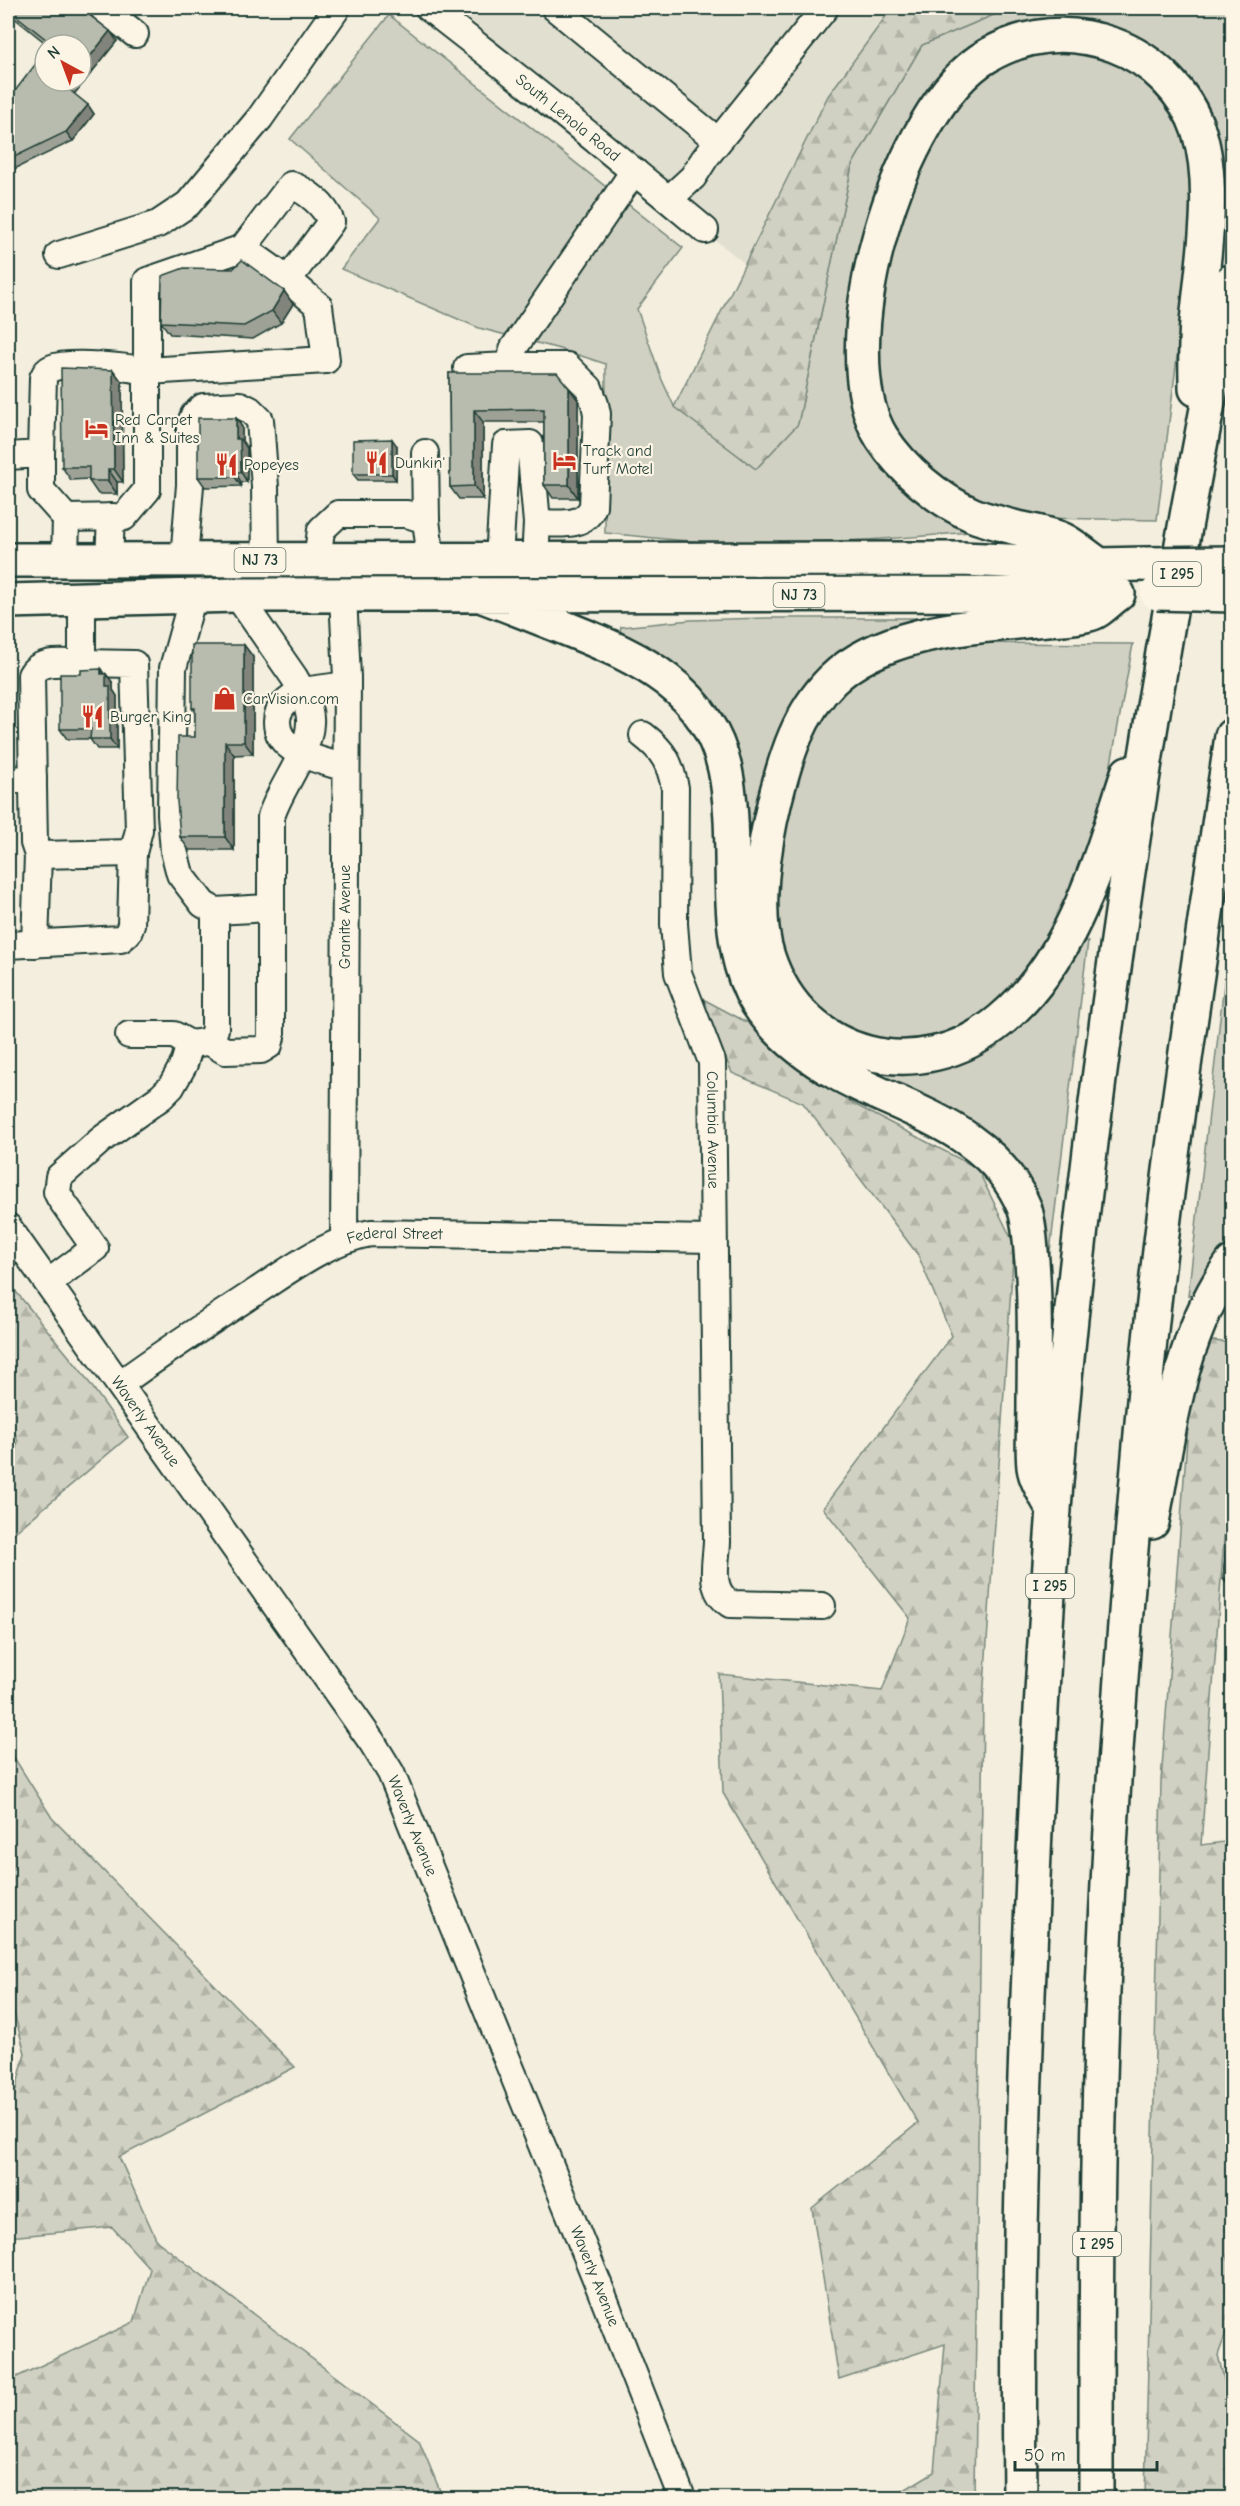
<svg xmlns="http://www.w3.org/2000/svg" width="1240" height="2506" font-family="'Comic Neue',sans-serif">
  <style>
    .built { fill: #e1dfd0 }
    .green { fill: #d0d1c2; stroke: #78877b; stroke-width: 1.5 }
    .forest { fill: url(#forest-firs); stroke: #78877b; stroke-width: 1.5 }
    .lines { fill: none; stroke-linecap: round; stroke-linejoin: round }
    .minor-casing { stroke: #1f3d34; stroke-width: 30 }
    .highway-casing { stroke: #1f3d34; stroke-width: 38 }
    .minor { stroke: #fcf5e5; stroke-width: 26 }
    .highway { stroke: #fcf5e5; stroke-width: 33 }
    .highway-bridge-casing { stroke: #1f3d34; stroke-width: 38; stroke-linecap: butt }
    .highway-bridge { stroke: #fcf5e5; stroke-width: 33 }
    .wall { fill: #9ea296; stroke: #1f3d34; stroke-width: 1.5 }
    .shaded-wall { fill: #81847a; stroke: #1f3d34; stroke-width: 1.5 }
    .building { fill: #b8bcae; stroke: #1f3d34; stroke-width: 1.5 }
    .labels { text-anchor: middle; dominant-baseline: central; stroke-width: 4.5; stroke-linejoin: round; paint-order: stroke }
    .shield { fill: #fcf5e5; stroke: #617469; stroke-width: 1.5 }
    .shield-label { font-size: 15px; font-weight: bold; fill: #1f3d34 }
    .street-label { font-size: 16px; fill: #1f3d34; stroke: #fcf5e5 }
    .poi-label { font-size: 16px; fill: #1f3d34; stroke: #fcf5e5; text-anchor: start }
  </style>
  <defs>
    <pattern id="forest-firs" width="22" height="20" patternUnits="userSpaceOnUse" patternTransform="scale(1.5)"><rect width="22" height="20" fill="#d0d1c2"/><path d="M5 1l3.5 6h-7zM16 11l3.5 6h-7z" fill="#b2b4a7"/></pattern>
  </defs>
  <rect width="100%" height="100%" fill="#f3eede"/>
  <filter id="ink" filterUnits="userSpaceOnUse"><feTurbulence type="fractalNoise" baseFrequency=".0167" numOctaves="2"/><feDisplacementMap in="SourceGraphic" scale="12" xChannelSelector="R" yChannelSelector="G"/><feConvolveMatrix kernelMatrix="1 2 1 2 8 2 1 2 1" color-interpolation-filters="sRGB"/></filter>
  <g filter="url(#ink)">
    <path class="built" d="M423,8H944L777,289Z"/>
    <path class="green" d="M1010,8H1232V142L1217,216L1209,125L1059,22L920,113L857,416L969,532C883,541 796,544 709,542C675,541 639,536 605,533L606,364L560,349L479,328L341,269L380,218L290,139L389,15L683,248L637,309L662,380L674,406L756,469L798,424L852,165L922,45Z
      M1082,48L1140,74L1174,109L1189,147L1193,227L1157,520L1040,518L978,499L921,466L886,418L874,365L884,272L910,188L946,117L991,68L1019,54Z
      M767,618H955L869,643L773,761L777,1002L922,1068L1081,941H1088L1046,1284L1031,1193L858,1070L765,996L739,794L655,656L620,632L621,627L691,620Z
      M958,643L1133,644L1106,791L1085,867L1040,958L984,1019L933,1041L880,1043L836,1026L795,986L775,930L781,827L802,761L820,719L837,697L859,679L906,658Z
      M1227,958L1231,963L1232,979V1242L1195,1294L1188,1296Z"/>
    <path class="forest" d="M892,8H1010L922,45L852,165L798,424L756,469L674,407L828,96Z
      M701,998L752,1025L854,1104L977,1168L1014,1244L983,1700L974,2498H891L934,2472L945,2344L839,2379L812,2208L918,2123L723,1793L719,1674L882,1691L910,1618L823,1508L952,1336L918,1255L803,1103L732,1073Z
      M8,1282L81,1371L128,1437L8,1538V1472L18,1442L8,1412Z
      M1204,1340L1232,1343V1433L1201,1845L1232,1841V2317L1218,2355L1232,2412V2498H1145L1161,1781L1191,1387Z
      M8,1748L52,1818L295,2067L119,2157L157,2241L419,2440L443,2498H8V2381L134,2322L150,2269L112,2227L9,2237L8,2235V2121L25,2053L8,1991Z"/>
    <g class="lines">
      <defs>
        <g id="minor">
          <path d="M103,8L135,34"/>
          <path id="s1" d="M429,8C522,80 614,154 705,230"/>
          <path d="M555,8L718,141"/>
          <path d="M669,199L693,177L705,158L825,8"/>
          <path d="M243,248L288,280L319,306L326,360L147,371V281L243,248L291,185C307,191 325,205 331,222L288,280"/>
          <path d="M59,255L158,224L188,204L260,118L337,8"/>
          <path d="M467,368L510,366"/>
          <path d="M425,453L426,520L431,560"/>
          <path d="M8,456L41,454V490L66,518L124,517L147,490V371C128,367 69,361 52,368C47,370 45,373 43,378L41,454"/>
          <path d="M537,523C556,523 585,529 593,506L597,414L595,404L589,388L567,366H510L513,349L634,171"/>
          <path d="M499,559L506,445L530,444L537,523L536,541"/>
          <path d="M65,560L66,518"/>
          <path d="M109,560L111,517"/>
          <path d="M184,560L190,485V425L194,415L203,407L240,405L250,410L260,420L265,487L266,560"/>
          <path d="M317,561L321,530L338,514H407L426,520"/>
          <path d="M237,595L294,677L302,691C289,698 277,706 277,722C277,754 322,760 346,768"/>
          <path d="M193,596L173,668L171,814L174,851L180,874L203,904L215,911L270,908"/>
          <path d="M343,596L347,677L344,1239"/>
          <path id="s2" d="M643,735C664,751 670,763 675,788L674,924L678,973L712,1062L717,1542C716,1565 708,1589 730,1604L822,1606"/>
          <path d="M8,780L33,779"/>
          <path d="M38,855L133,853L139,830L134,664L82,663"/>
          <path d="M215,911V1029L210,1042L225,1051L261,1050L269,1045L271,1037V817C280,787 309,754 310,723C311,712 306,701 302,691L347,685"/>
          <path d="M35,944L38,855L34,843L31,675C40,658 65,664 82,663V599"/>
          <path d="M8,945L121,939L128,933L131,925L133,853"/>
          <path d="M129,1035H174L190,1044L206,1042"/>
          <path id="s3" d="M8,1227L372,1742L391,1773L603,2296L682,2498"/>
          <path d="M48,1283L95,1248L60,1198L57,1192L59,1177L102,1139L161,1097L171,1087L184,1064L190,1044"/>
          <path id="s4" d="M120,1384C165,1351 211,1321 257,1291C292,1268 329,1240 371,1233L713,1239"/>
        </g>
        <path id="highway" d="M8,560L961,559L1099,565L1145,564
          M1099,565C1088,557 1077,548 1065,541C1050,533 1029,531 1013,527C1000,523 985,520 973,515C937,499 903,470 882,438C826,350 899,107 987,56C1027,33 1070,29 1114,45C1152,59 1186,92 1199,132C1217,190 1202,264 1197,323C1195,345 1196,368 1196,389
          M1118,594C1109,600 1099,612 1089,614C1073,619 1053,618 1037,620C971,627 882,631 832,680C799,713 786,756 775,800C764,845 753,912 768,957C802,1060 920,1088 1001,1020C1073,960 1100,859 1128,773
          M480,595C510,606 540,618 570,630C640,658 707,689 725,769C734,812 731,859 733,903C735,945 741,988 771,1021C790,1043 812,1059 837,1073C905,1111 992,1128 1024,1207C1030,1223 1030,1244 1032,1261C1036,1310 1034,1358 1034,1407C1034,1426 1032,1448 1034,1467C1036,1482 1048,1498 1054,1511
          M8,601L237,595L1101,594
          M1152,1522C1169,1433 1178,1338 1232,1263
          M1020,2498C1018,2308 1022,2117 1031,1927C1038,1744 1048,1560 1065,1378C1101,1010 1159,644 1232,281
          M1096,2498C1096,2330 1096,2160 1103,1992C1111,1787 1127,1583 1146,1379C1167,1164 1201,950 1232,736"/>
      </defs>
      <use href="#minor" class="minor-casing"/>
      <use href="#highway" class="highway-casing"/>
      <use href="#minor" class="minor"/>
      <use href="#highway" class="highway"/>
      <defs>
        <path id="highway-bridge" d="M1145,564L1232,563
          M1157,593L1232,595"/>
      </defs>
      <use href="#highway-bridge" class="highway-bridge-casing"/>
      <use href="#highway-bridge" class="highway-bridge"/>
    </g>
    <path class="wall" d="M8,8L117,41L74,94L88,105L94,114L73,141L8,172V100L81,45H48L8,13Z
      M284,291L293,304L281,323L253,339L170,334L161,322Z
      M113,370L122,382L123,482H117V494H98L89,481V479L71,480L62,467Z
      M449,373L578,400V498H553L544,485V422H483V499H459L450,487Z
      M236,418L242,427V441L247,448V482H241V486L205,487L198,477Z
      M397,446L396,480H358L353,474Z
      M244,645L253,657V754L234,755V850H189L180,837L195,737V713L192,708Z
      M104,674H106L113,683V690L117,696V749H97L90,739H67L60,729Z
      M1233,1471V1591L1223,1579Z"/>
    <path class="shaded-wall" d="M110,31L117,41L72,97L66,87L71,81H81V68Z
      M88,105L94,114L73,141L66,132Z
      M284,291L293,304L281,323L272,311Z
      M113,370L122,382L123,482L114,469Z
      M569,388L578,400V498L569,485Z
      M474,410L483,422V499L474,486Z
      M236,418L242,427V441L247,448V482L241,472L236,439Z
      M392,439L397,446L396,480L392,474Z
      M108,469L117,482V494L108,481Z
      M235,472L241,482V486L235,477Z
      M244,645L253,657V754L244,742Z
      M101,669L106,677V674L113,683V690L117,696V749L110,739L106,686L101,674Z
      M225,742L234,755V850L225,837Z"/>
    <path class="building" d="M8,8H80L110,31L81,68V45H51L52,44L8,9Z
      M45,52V81H71L66,87L88,105L66,132L8,160V100Z
      M242,260L284,291L272,311L244,326L161,322L162,276L184,268L233,269Z
      M61,368L113,370L114,469H108V481H89V467H62Z
      M449,373H557L569,388V485H544V409L474,410V486L450,487Z
      M198,418H236V439H240L241,472H235V477H198Z
      M392,439V474H353V440Z
      M192,645H244V742H225V837H180L177,801L178,737H195V708H192Z
      M101,669V674H106V686H110V739H90L91,729H60V674H81V670Z
      M1233,1471V1579H1223Z"/>
  </g>
  <defs>
    <symbol id="hotel-bare" viewBox="-9 -9 18 18"><path d="M-6-4.5h1.5V1H6V5H4.5V3h-9V5H-6ZM-4 0a1.8 1.8 0 1 1 3.6 0ZM.5 0V-2.5h3Q6-2.5 6 0Z" fill="#c8321e" stroke="#fcf5e5" stroke-width="2.5" paint-order="stroke"/></symbol>
    <symbol id="restaurant-bare" viewBox="-9 -9 18 18"><path d="M-5-6h1v4h1v-4h1v4h1v-4h1v5L-1.5 .5V6h-2V.5L-5-1ZM5-6V6H3V1.5H1.5Q1.5-4 5-6Z" fill="#c8321e" stroke="#fcf5e5" stroke-width="2.5" paint-order="stroke"/></symbol>
    <symbol id="shop-bare" viewBox="-9 -9 18 18"><path d="M-5-2.5h2.3a2.7 3.5 0 0 1 5.4 0H5L5.5 6h-11ZM-1.5-2.5h3a1.5 2.3 0 0 0-3 0Z" fill="#c8321e" stroke="#fcf5e5" stroke-width="2.5" paint-order="stroke"/></symbol>
  </defs>
  <g fill-rule="evenodd">
    <use href="#hotel-bare" x="80" y="412" width="33" height="33"/>
    <use href="#hotel-bare" x="548" y="444" width="33" height="33"/>
    <use href="#restaurant-bare" x="360" y="446" width="33" height="33"/>
    <use href="#restaurant-bare" x="210" y="448" width="33" height="33"/>
    <use href="#shop-bare" x="208" y="682" width="33" height="33"/>
    <use href="#restaurant-bare" x="76" y="700" width="33" height="33"/>
  </g>
  <g class="labels">
    <g class="shield">
      <rect x="234.5" y="548" width="51" height="24" rx="4.5"/>
      <rect x="1153" y="562" width="48" height="24" rx="4.5"/>
      <rect x="773.5" y="583" width="51" height="24" rx="4.5"/>
      <rect x="1026" y="1574" width="48" height="24" rx="4.5"/>
      <rect x="1073" y="2232" width="48" height="24" rx="4.5"/>
    </g>
    <g class="shield-label">
      <text x="260" y="560">NJ 73</text>
      <text x="1177" y="574">I 295</text>
      <text x="799" y="595">NJ 73</text>
      <text x="1050" y="1586">I 295</text>
      <text x="1097" y="2244">I 295</text>
    </g>
    <g class="street-label">
      <text stroke="none"><textPath href="#s1" startOffset="177">South Lenola Road</textPath></text>
      <text transform="translate(345 917) rotate(-90)">Granite Avenue</text>
      <text stroke="none"><textPath href="#s2" startOffset="412">Columbia Avenue</textPath></text>
      <text stroke="none"><textPath href="#s4" startOffset="318">Federal Street</textPath></text>
      <text stroke="none"><textPath href="#s3" startOffset="238">Waverly Avenue</textPath></text>
      <text stroke="none"><textPath href="#s3" startOffset="724">Waverly Avenue</textPath></text>
      <text stroke="none"><textPath href="#s3" startOffset="1210">Waverly Avenue</textPath></text>
    </g>
    <g class="poi-label">
      <text x="115" y="420">Red Carpet<tspan x="115" dy="18">Inn &amp; Suites</tspan></text>
      <text x="583" y="451">Track and<tspan x="583" dy="18">Turf Motel</tspan></text>
      <text x="395" y="463">Dunkin'</text>
      <text x="244" y="465">Popeyes</text>
      <text x="243" y="699">CarVision.com</text>
      <text x="110" y="717">Burger King</text>
    </g>
  </g>
  <rect width="1240" height="2506" fill="none" stroke="#fcf5e5" stroke-width="30"/>
  <rect x="15" y="15" width="1210" height="2476" fill="none" stroke="#1f3d34" stroke-width="2" filter="url(#ink)"/>
  <g transform="translate(63 63) rotate(319)"><circle r="28" fill="#fcf5e5" stroke="#a4ab9e" stroke-width="1.5"/>
  <path d="M0-4.5L10 22L0 15L-10 22Z" fill="#c8321e"/>
  <text y="-9" font-size="16" font-weight="bold" text-anchor="middle" fill="#1f3d34">N</text>
  </g>
  <path d="M1015 2461v9h142v-9" fill="none" stroke="#1f3d34" stroke-width="3"/>
  <text x="1024" y="2461" font-size="18" fill="#1f3d34" stroke="#fcf5e5" stroke-width="4.5" paint-order="stroke">50 m</text>
</svg>
